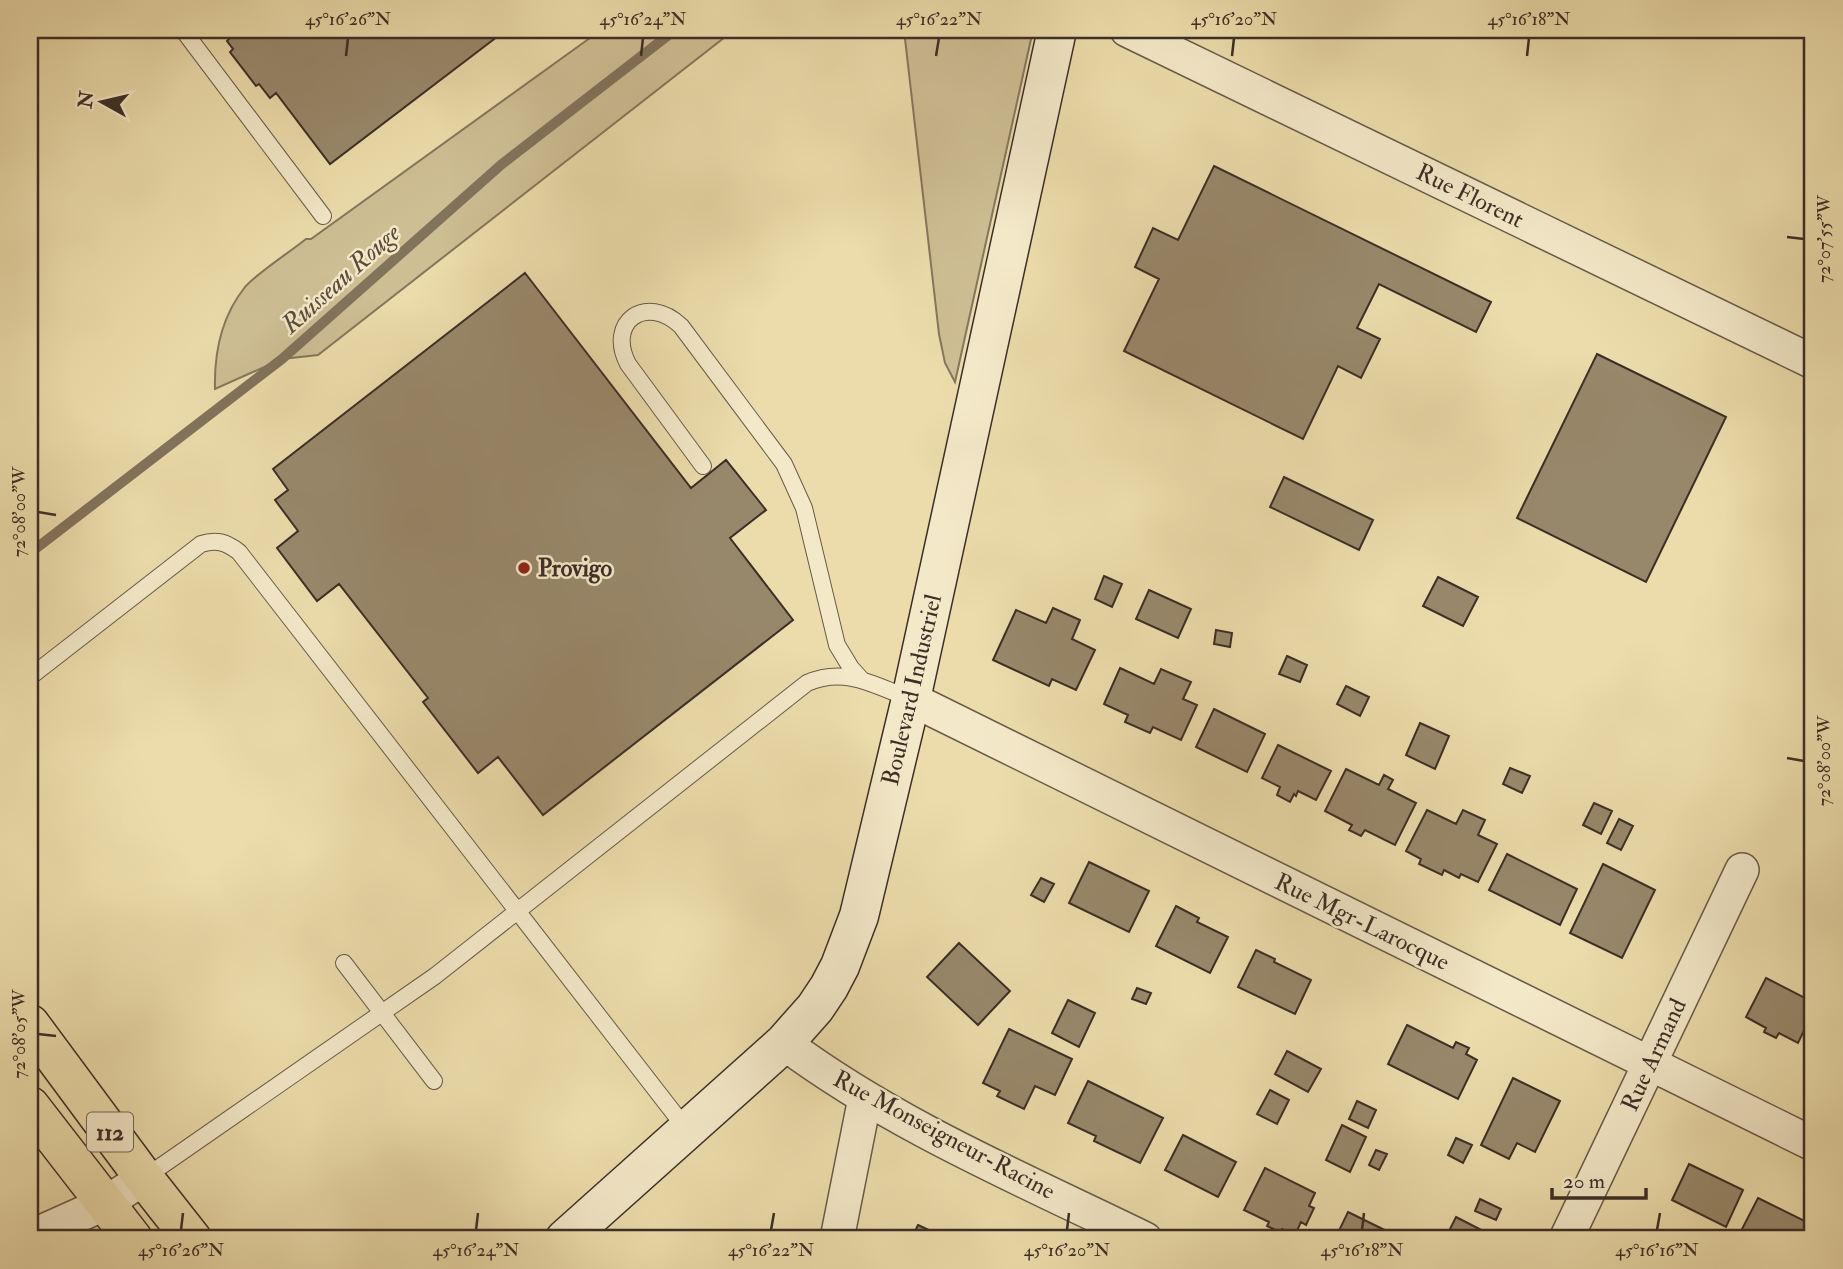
<svg xmlns="http://www.w3.org/2000/svg" width="1843" height="1269" font-family="'IM FELL Double Pica',serif">
  <style>
    .green { fill: #cebe94; stroke: #85765d; stroke-width: 2 }
    .lines { fill: none; stroke-linecap: round; stroke-linejoin: round }
    .stream { stroke: #82735b; stroke-width: 10 }
    .building { fill: #98886b; stroke: #3c2e26; stroke-width: 2 }
    .lane-casing { stroke: #685a47; stroke-width: 18 }
    .street-casing { stroke: #685a47; stroke-width: 36 }
    .secondary-casing { stroke: #3c2e26; stroke-width: 41 }
    .primary-casing { stroke: #3c2e26; stroke-width: 41 }
    .lane { stroke: #f3e8c8; stroke-width: 16 }
    .street { stroke: #f3e8c8; stroke-width: 33 }
    .secondary { stroke: #f3e8c8; stroke-width: 38 }
    .primary { stroke: #ecdcab; stroke-width: 38 }
    .ticks { fill: none; stroke: #3c2e26; stroke-width: 2.5 }
    .poi-dot { fill: #8f2418; stroke: #f3e8c8; stroke-width: 2.5 }
    .labels { text-anchor: middle; dominant-baseline: central; stroke-width: 5; stroke-linejoin: round; paint-order: stroke }
    .shield { fill: #f3e8c8; stroke: #736657; stroke-width: 2 }
    .shield-label { font-size: 23px; font-weight: bold; fill: #3c2e26 }
    .street-label { font-size: 24px; fill: #3c2e26; stroke: #f3e8c8 }
    .poi-label { font-size: 24px; font-weight: bold; fill: #3c2e26; stroke: #f3e8c8; text-anchor: start }
    .water-label { font-size: 26px; font-style: italic; fill: #594b3c; stroke: #f3e8c8 }
    .neatline { fill: none; stroke: #3c2e26; stroke-width: 2.5 }
    .ticks-label { font-size: 18px; text-anchor: middle; fill: #3c2e26 }
  </style>
  <rect width="100%" height="100%" fill="#ecdcab"/>
  <filter id="stains"><feTurbulence type="fractalNoise" baseFrequency=".00286" numOctaves="4"/><feColorMatrix values="0 0 0 0 .2 0 0 0 0 .09 0 0 0 0 .02 0 0 0 .5 -.17"/></filter>
  <radialGradient id="worn" r=".72"><stop offset=".6" stop-color="#630" stop-opacity="0"/><stop offset="1" stop-color="#630" stop-opacity=".3"/></radialGradient>
  <path class="green" d="M605,30H660L669,34L675,30H734L318,355L282,359L215,389C214,352 221,317 245,287C257,273 290,252 306,239H311L594,35Z
    M904,30H940L948,32L949,30H1033L955,382L945,363L939,334Z"/>
  <g class="lines">
    <path class="stream" d="M30,553L282,359L502,164L675,30"/>
  </g>
  <path class="building" d="M226,30H506L330,164L276,93L270,98L259,84L256,86L230,52L233,49L227,41L231,37Z
    M1214,166L1491,302L1476,332L1379,284L1357,328L1380,339L1361,378L1338,366L1303,439L1124,351L1159,279L1135,267L1153,228L1178,240Z
    M525,273L691,488L726,460L766,510L730,538L793,620L543,815L498,757L478,773L423,702L428,698L339,584L317,601L277,548L298,531L275,500L288,490L273,469Z
    M1597,354L1726,417L1646,582L1517,518Z
    M1284,477L1373,520L1359,550L1270,507Z
    M1104,576L1122,584L1112,607L1095,599Z
    M1438,577L1478,597L1463,626L1423,606Z
    M1149,590L1191,609L1178,638L1136,619Z
    M1053,608L1080,620L1072,639L1095,650L1076,690L1052,679L1049,686L993,660L1016,610L1046,623Z
    M1216,630L1232,633L1230,647L1214,644Z
    M1287,656L1307,665L1300,682L1279,674Z
    M1120,668L1154,684L1161,669L1191,682L1183,699L1197,705L1181,740L1153,727L1150,733L1125,722L1128,715L1104,704Z
    M1346,686L1369,697L1360,716L1337,704Z
    M1214,709L1265,734L1247,772L1196,747Z
    M1420,723L1449,736L1435,769L1406,755Z
    M1278,745L1331,771L1316,800L1298,791L1296,796L1294,794L1290,802L1277,795L1280,787L1262,778Z
    M1510,768L1530,776L1522,793L1503,784Z
    M1346,769L1379,785L1384,775L1393,780L1388,789L1416,803L1395,845L1365,830L1361,836L1349,830L1352,825L1325,811Z
    M1594,803L1612,811L1601,834L1583,825Z
    M1427,810L1456,824L1463,810L1485,820L1478,835L1497,844L1478,882L1461,874L1459,878L1444,870L1442,875L1419,864L1421,859L1406,851Z
    M1619,819L1633,826L1621,850L1607,843Z
    M1507,854L1577,889L1560,925L1489,890Z
    M1089,862L1149,891L1129,932L1069,903Z
    M1603,864L1655,890L1622,958L1570,933Z
    M1041,878L1054,884L1044,902L1031,895Z
    M1176,906L1199,918L1197,922L1228,937L1210,973L1156,946Z
    M959,943L1010,991L978,1025L927,977Z
    M1256,950L1275,959L1274,962L1311,980L1295,1014L1238,987Z
    M1766,978L1813,1002V1012L1798,1043L1779,1033L1776,1038L1764,1032L1766,1028L1746,1017Z
    M1137,988L1151,993L1146,1004L1132,999Z
    M1068,1000L1095,1013L1079,1047L1052,1033Z
    M1407,1025L1453,1048L1456,1042L1469,1048L1466,1054L1477,1060L1458,1099L1388,1064Z
    M1009,1029L1072,1059L1055,1095L1035,1086L1024,1109L997,1096L1000,1091L983,1083Z
    M1287,1051L1321,1069L1308,1092L1275,1074Z
    M1513,1078L1560,1101L1535,1152L1517,1143L1509,1159L1481,1145Z
    M1088,1081L1163,1118L1140,1163L1094,1141L1096,1136L1068,1123Z
    M1270,1090L1289,1100L1277,1124L1257,1114Z
    M1357,1101L1376,1110L1368,1128L1349,1119Z
    M1342,1125L1366,1137L1350,1172L1326,1160Z
    M1183,1135L1236,1162L1218,1197L1165,1170Z
    M1456,1138L1472,1145L1463,1163L1448,1155Z
    M1376,1150L1387,1154L1379,1170L1369,1165Z
    M1689,1164L1743,1190L1726,1227L1672,1200Z
    M1265,1168L1315,1193L1309,1206L1314,1208L1306,1225L1301,1222L1295,1235L1282,1229L1280,1232L1267,1226L1269,1222L1244,1210Z
    M1758,1198L1813,1225V1239H1753L1740,1233Z
    M1480,1199L1501,1209L1496,1220L1475,1211Z
    M1348,1212L1403,1239H1335Z
    M1456,1217L1491,1235L1489,1239H1445Z
    M918,1225L948,1239H911Z"/>
  <g class="lines">
    <defs>
      <path id="lane" d="M183,30L323,216
        M703,466L628,364C606,322 646,293 681,326L784,464L804,508L837,645L851,668L861,679
        M30,677L201,544C216,539 226,542 239,552L687,1130
        M344,963L434,1081
        M144,1178L435,976L807,683C846,666 875,686 911,699"/>
      <path id="street" d="M1127,30L1813,362
        M911,699L1813,1144
        M784,1043C894,1125 1022,1179 1145,1239
        M30,1237L106,1203L144,1178
        M837,1239L865,1098
        M1566,1239L1742,870"/>
      <path id="secondary" d="M565,1239L784,1043L815,1008L829,987L840,966L859,916L911,699L1057,30"/>
      <path id="primary" d="M30,1024L144,1178L192,1239
        M30,1106L133,1239"/>
    </defs>
    <use href="#lane" class="lane-casing"/>
    <use href="#street" class="street-casing"/>
    <use href="#secondary" class="secondary-casing"/>
    <use href="#primary" class="primary-casing"/>
    <use href="#lane" class="lane"/>
    <use href="#street" class="street"/>
    <use href="#secondary" class="secondary"/>
    <use href="#primary" class="primary"/>
  </g>
  <path class="ticks" d="M346,56L348,38M641,56L643,38M936,56L939,38M1232,56L1234,38M1527,56L1529,38M1787,237L1804,239M38,512L56,515M1787,758L1804,761M38,1034L56,1036M181,1230L183,1213M476,1230L478,1213M771,1230L774,1213M1067,1230L1069,1213M1362,1230L1364,1213M1657,1230L1660,1213"/>
  <circle class="poi-dot" cx="524" cy="568" r="7"/>
  <g class="labels">
    <rect class="shield" x="87" y="1112.5" width="46" height="39" rx="5"/>
    <g class="shield-label">
      <text x="110" y="1132">112</text>
    </g>
    <g class="street-label">
      <text transform="translate(1470 196) rotate(26)">Rue Florent</text>
      <text transform="translate(912 690) rotate(-77)">Boulevard Industriel</text>
      <text transform="translate(1362 922) rotate(26)">Rue Mgr-Larocque</text>
      <text transform="translate(1654 1055) rotate(-65)">Rue Armand</text>
      <text transform="translate(944 1135) rotate(28)">Rue Monseigneur-Racine</text>
    </g>
    <g class="poi-label">
      <text x="538" y="568">Provigo</text>
    </g>
    <g class="water-label">
      <text transform="translate(341 279) rotate(-42)">Ruisseau Rouge</text>
    </g>
  </g>
  <rect width="1843" height="1269" fill="none" stroke="#ecdcab" stroke-width="77"/>
  <g transform="translate(102 102) rotate(278)" stroke="#f3e8c8" stroke-width="5" paint-order="stroke">
  <path d="M0-5L12 26L0 18L-12 26Z" fill="#3c2e26"/>
  <text y="-10" font-size="19" font-weight="bold" text-anchor="middle" fill="#3c2e26">N</text>
  </g>
  <path d="M1552 1188v10h94v-10" fill="none" stroke="#3c2e26" stroke-width="3.5"/>
  <text x="1563" y="1188" font-size="21" fill="#3c2e26" stroke="#f3e8c8" stroke-width="5" paint-order="stroke">20 m</text>
  <rect x="38" y="38" width="1766" height="1192" class="neatline"/>
  <g class="ticks-label">
    <text x="348" y="25">45°16'26"N</text>
    <text x="643" y="25">45°16'24"N</text>
    <text x="939" y="25">45°16'22"N</text>
    <text x="1234" y="25">45°16'20"N</text>
    <text x="1529" y="25">45°16'18"N</text>
    <text transform="translate(1824 239) rotate(-90)" y="6">72°07'55"W</text>
    <text transform="translate(19 512) rotate(-90)" y="6">72°08'00"W</text>
    <text transform="translate(1824 761) rotate(-90)" y="6">72°08'00"W</text>
    <text transform="translate(19 1034) rotate(-90)" y="6">72°08'05"W</text>
    <text x="181" y="1256">45°16'26"N</text>
    <text x="476" y="1256">45°16'24"N</text>
    <text x="771" y="1256">45°16'22"N</text>
    <text x="1067" y="1256">45°16'20"N</text>
    <text x="1362" y="1256">45°16'18"N</text>
    <text x="1657" y="1256">45°16'16"N</text>
  </g>
  <rect width="100%" height="100%" filter="url(#stains)"/>
  <rect width="100%" height="100%" fill="url(#worn)"/>
</svg>
